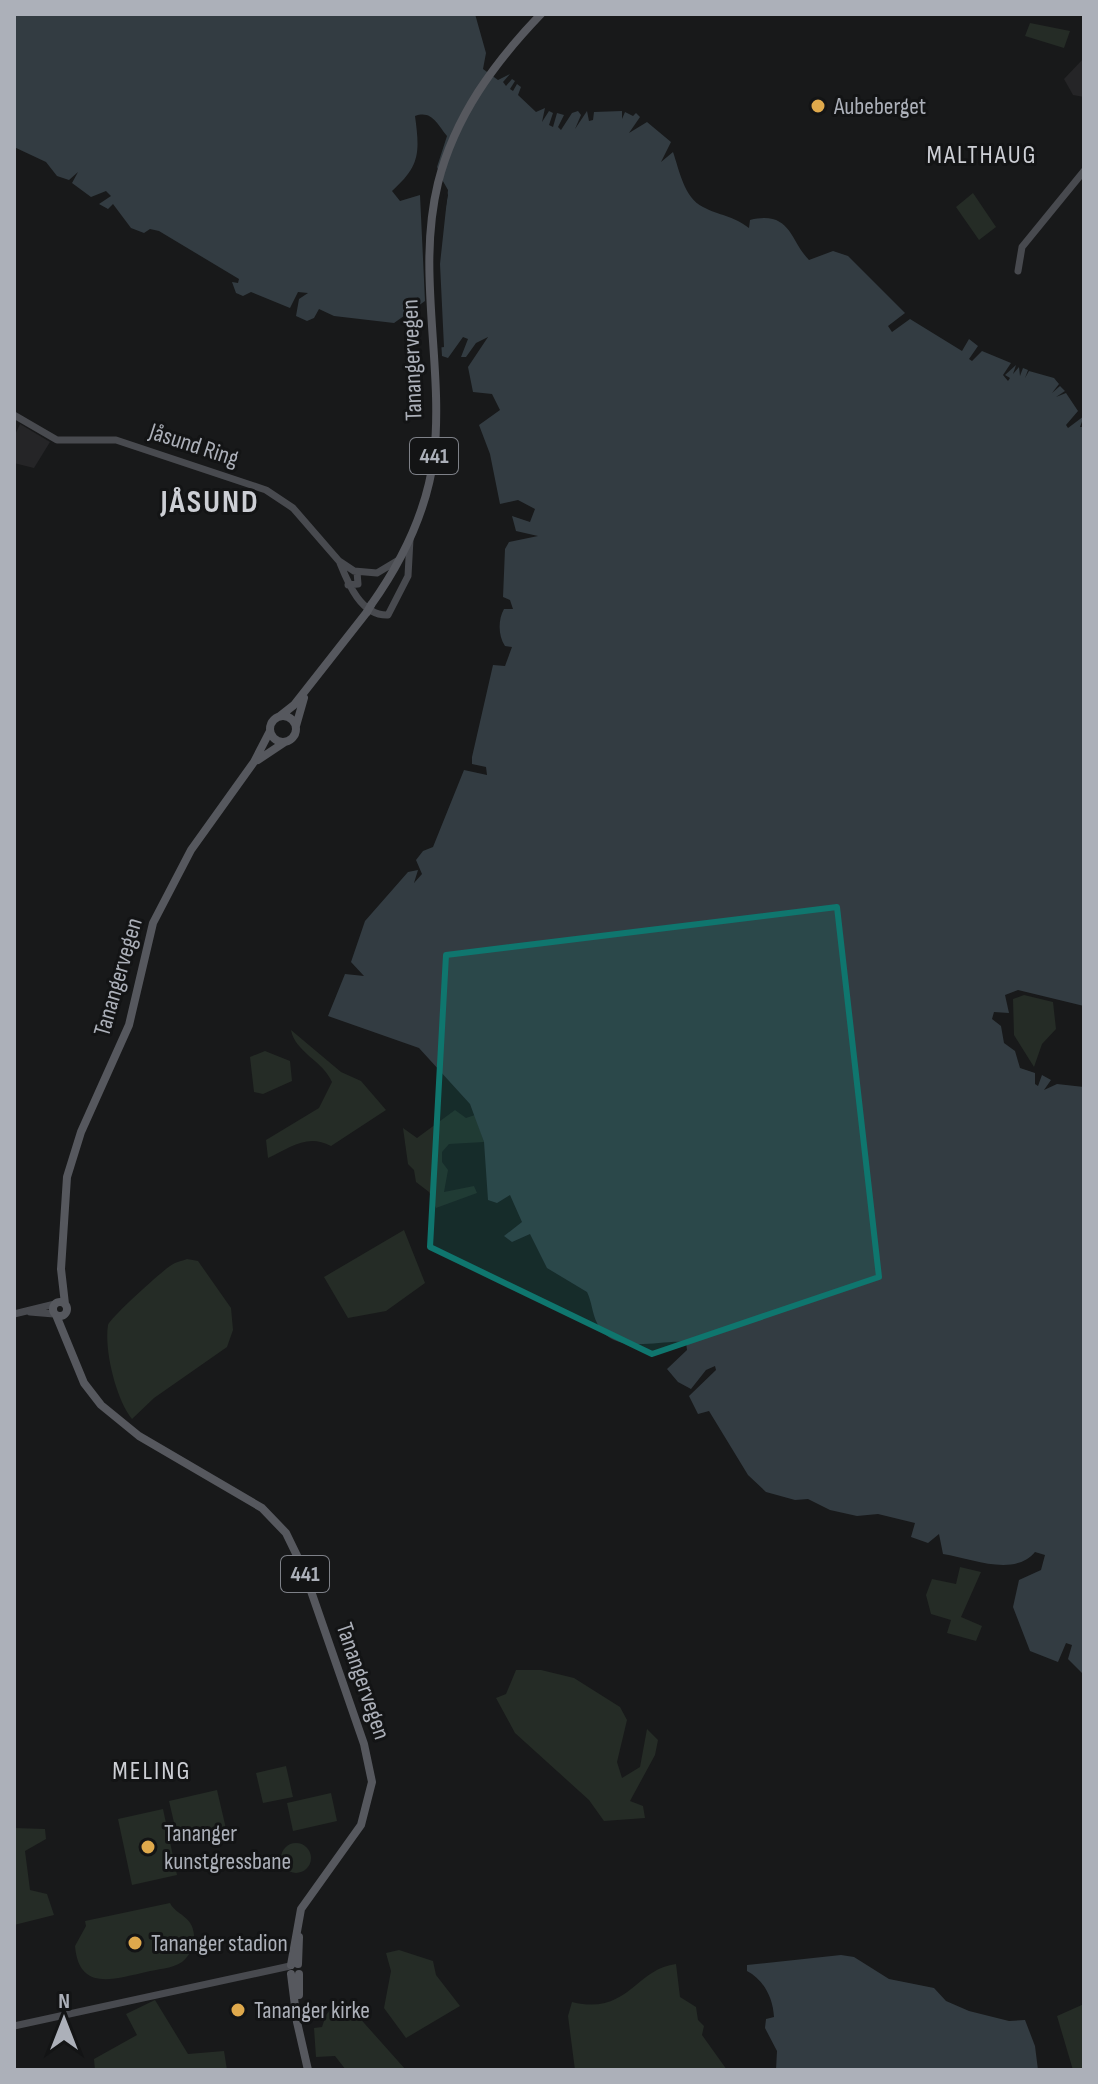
<svg xmlns="http://www.w3.org/2000/svg" width="1098" height="2084" font-family="'Sofia Sans Condensed',sans-serif">
  <style>
    .built { fill: #252527 }
    .green { fill: #252c26 }
    .water { fill: #333c42 }
    .pier { fill: #18191a }
    .lines { fill: none; stroke-linecap: round; stroke-linejoin: round }
    .secondary { stroke: #484a4f; stroke-width: 7 }
    .primary { stroke: #56585e; stroke-width: 8 }
    .primary-bridge { stroke: #56585e; stroke-width: 8 }
    .marked { fill: #0f766e; fill-opacity: 0.2; stroke: #0f766e; stroke-width: 6; stroke-linejoin: round }
    .poi-dot { fill: #dfa94c; stroke: #131415; stroke-width: 3 }
    .labels { text-anchor: middle; dominant-baseline: central; stroke-width: 6; stroke-linejoin: round; paint-order: stroke }
    .shield { fill: #131415; stroke: #7e8188; stroke-width: 2 }
    .shield-label { font-size: 22px; font-weight: bold; fill: #acb0b9 }
    .poi-label { font-size: 24px; fill: #acb0b9; stroke: #131415; text-anchor: start }
    .street-label { font-size: 24px; fill: #acb0b9; stroke: #131415 }
    .neighbourhood-label { font-size: 26px; letter-spacing: 2px; fill: #cdcfd5; stroke: #131415 }
    .district-label { font-size: 32px; font-weight: bold; letter-spacing: 2px; fill: #cdcfd5; stroke: #131415 }
  </style>
  <rect width="100%" height="100%" fill="#18191a"/>
  <path class="built" d="M1083,59L1084,60V97L1073,95L1064,79Z
    M20,424L50,442L34,468L14,463V437Z"/>
  <path class="green" d="M1030,23L1070,31L1064,48L1025,36Z
    M973,193L996,227L979,240L956,207Z
    M1024,995L1053,1002L1056,1029L1042,1044L1034,1067L1014,1035L1013,999Z
    M291,1030L341,1072L361,1081L386,1110L331,1146C307,1133 290,1148 268,1158L266,1140L319,1108L332,1082C323,1061 295,1052 291,1030Z
    M265,1051L290,1061L292,1081L263,1094L254,1092L250,1057Z
    M455,1110L466,1118L475,1115L484,1142L449,1144L442,1152V1162L448,1170L444,1192L474,1186L477,1193L436,1208L429,1192L416,1182L414,1170L408,1164L403,1128L417,1138Z
    M404,1230L425,1283L386,1311L348,1318L324,1277Z
    M187,1259L198,1261L231,1308L233,1330L227,1347L154,1398L132,1419C116,1399 104,1350 108,1325C110,1318 161,1272 170,1266C175,1262 182,1261 187,1259Z
    M960,1567L981,1572L961,1617L982,1626L976,1641L947,1633L951,1620L931,1614L926,1595L932,1579L956,1584Z
    M516,1670H541L574,1678L620,1707L627,1720L617,1762L622,1778L640,1767L647,1729L658,1740L655,1755L630,1801L643,1806L645,1818L604,1821L589,1800L515,1733L496,1698L506,1694Z
    M286,1766L293,1797L263,1803L256,1773Z
    M217,1790L227,1833L179,1844L169,1801Z
    M331,1793L337,1821L293,1831L287,1803Z
    M163,1809L177,1875L132,1885L118,1819Z
    M14,1828L45,1829L46,1839L25,1851L30,1890L47,1894L54,1915L14,1925Z
    M281 1858a15 15 0 1 1 30 0a15 15 0 1 1-30 0Z
    M170,1903C176,1915 193,1916 194,1935C195,1945 190,1956 182,1962C172,1969 157,1969 146,1972C114,1979 79,1992 75,1946L86,1926L85,1921Z
    M399,1950L433,1961L436,1975L460,2006L406,2038L384,2008L391,1971L386,1953Z
    M676,1964L680,1997L696,2007L698,2020L704,2026L702,2035L727,2070H575L568,2016L572,2002C628,2016 635,1969 676,1964Z
    M155,2000L188,2054L224,2051L227,2070H95L94,2059L137,2035L126,2014Z
    M336,2003L348,2005L406,2070H346L335,2056L316,2057L314,2028L322,2027L326,2015Z
    M1084,2004V2070H1073L1057,2016Z"/>
  <path class="water" d="M14,14H475L486,53L483,69L498,80L510,74L503,82L506,86L512,79L515,81L510,89L513,91L517,84L521,87L518,95L536,112L545,108L542,122L549,111L553,113L549,125L553,127L557,113L564,115L558,127L561,130L572,113L578,111L581,115L575,129L587,111L589,121L593,120L594,112L622,111V119L625,112L633,116L636,113L640,117L629,133L647,122L671,142L661,162L673,152C679,169 684,198 703,207C720,216 732,215 749,228L750,220C791,210 790,241 809,260L833,251L848,256L905,313L888,326L892,332L910,319L962,351L969,339L978,346L969,359L972,361L982,351L1011,363L1003,375L1008,381L1010,378L1005,375L1016,365L1013,374L1019,367L1020,376L1023,368L1028,370L1025,378L1029,371L1054,378L1059,384L1052,393L1060,386L1065,391L1056,397L1066,393L1078,411L1066,425L1068,428L1084,416L1080,427H1084V1006L1018,990L1005,995L1009,1013L994,1012L992,1019L1001,1026L1004,1043L1015,1051L1020,1068L1035,1073V1084L1038,1086L1042,1075L1051,1080L1044,1090L1057,1084L1084,1087V1675L1068,1659L1072,1645L1066,1643L1058,1662L1030,1651L1013,1607L1019,1580L1041,1570L1045,1555L1035,1552C1014,1577 973,1559 943,1554L939,1534L928,1543L911,1537L915,1523L878,1514L857,1516L830,1510L808,1499L795,1500L766,1492L748,1475L709,1411L698,1414L689,1396L716,1370L715,1366L706,1370L691,1389L678,1382L667,1369L687,1350L686,1342C658,1339 613,1357 597,1323C592,1313 592,1302 587,1292L547,1268L530,1234L512,1242L504,1236L522,1222L510,1195L497,1203L488,1200L484,1142L470,1104L419,1048L328,1016L345,974L364,976L351,962L365,921L408,872L418,870L414,883L422,874L416,860L423,851L433,847L464,770L487,775L486,767L472,764V757L493,665L505,666L512,647L505,646C498,636 498,619 504,609H513L510,600L503,597L505,549L509,542L538,536L516,531L512,516L530,522L535,509L518,500L500,504L490,454L479,425L500,410L492,394L473,392L468,367L488,337L476,343L466,357H461L468,339L463,337L448,358L442,356L436,261L448,195L437,167L447,136C437,124 432,110 415,116C420,153 420,166 392,191L400,201L420,195L425,301L394,323L334,316L319,309L314,318L307,321L296,316L299,299L308,293L298,292L290,308L251,292L243,296L236,293L232,282L238,283L239,279L159,231L150,229L144,233L131,228L113,204L108,209L99,204L111,196L106,191L91,197L72,183L78,172L69,180L57,176L46,162L14,147Z
    M841,1955L854,1957L889,1979L934,1988L946,2001L969,2011L1009,2021L1025,2020L1035,2046L1038,2070H776L777,2051L765,2028L766,2019L774,2017C773,1998 764,1980 747,1971V1965Z"/>
  <path class="pier" d="M440,176L448,190L440,264L444,347L436,348L433,244L444,195L439,188Z"/>
  <g class="lines">
    <path class="secondary" d="M1018,271L1022,247L1084,171
      M14,415L57,440H116L266,490L293,508L339,561L354,571L377,573L397,561
      M340,563C348,583 361,616 388,615L408,576L410,539
      M348,585L358,584L357,572
      M30,1312L54,1314
      M14,1314L55,1304
      M14,2026L290,1966"/>
    <path class="primary" d="M371,605C403,560 427,511 434,456C444,365 416,273 438,183C455,116 494,63 541,14
      M280,716L294,705L367,612
      M270 729a13 13 0 1 1 26 0a13 13 0 1 1-26 0Z
      M296,726L304,698
      M258,760L285,742
      M53 1309a7 7 0 1 1 14 0a7 7 0 1 1-14 0Z
      M65,1304L61,1269L67,1177L81,1132L129,1025L153,923L191,850L254,762L270,731
      M56,1315L84,1383L101,1405L139,1436L262,1508L286,1533L303,1568L364,1744L372,1782L361,1825L301,1909L291,1965
      M298,1964L299,1937
      M291,1974L297,2022L308,2070
      M299,1995V1974"/>
    <path class="primary-bridge" d="M367,612L371,605"/>
  </g>
  <path class="marked" d="M837,907L879,1277L652,1354L430,1247L446,955Z"/>
  <g class="poi-dot">
    <circle cx="818" cy="106" r="8"/>
    <circle cx="148" cy="1847" r="8"/>
    <circle cx="135" cy="1943" r="8"/>
    <circle cx="238" cy="2010" r="8"/>
  </g>
  <g class="labels">
    <g class="shield">
      <rect x="410" y="438" width="48" height="36" rx="6"/>
      <rect x="281" y="1556" width="48" height="36" rx="6"/>
    </g>
    <g class="shield-label">
      <text x="434" y="456">441</text>
      <text x="305" y="1574">441</text>
    </g>
    <g class="poi-label">
      <text x="834" y="106">Aubeberget</text>
      <text x="164" y="1833">Tananger<tspan x="164" dy="28">kunstgressbane</tspan></text>
      <text x="151" y="1943">Tananger stadion</text>
      <text x="254" y="2010">Tananger kirke</text>
    </g>
    <g class="street-label">
      <text transform="translate(412 360) rotate(-92)">Tanangervegen</text>
      <text transform="translate(194 445) rotate(18)">Jåsund Ring</text>
      <text transform="translate(118 977) rotate(-74)">Tanangervegen</text>
      <text transform="translate(363 1681) rotate(71)">Tanangervegen</text>
    </g>
    <g class="neighbourhood-label">
      <text x="982" y="155">MALTHAUG</text>
      <text x="152" y="1771">MELING</text>
    </g>
    <g class="district-label">
      <text x="210" y="502">JÅSUND</text>
    </g>
  </g>
  <rect width="1098" height="2084" fill="none" stroke="#acb0b9" stroke-width="32"/>
  <g transform="translate(64 2020)" stroke="#131415" stroke-width="6" paint-order="stroke">
  <path d="M0-6L14 30L0 20L-14 30Z" fill="#acb0b9"/>
  <text y="-12" font-size="22" font-weight="bold" text-anchor="middle" fill="#acb0b9">N</text>
  </g>
</svg>
